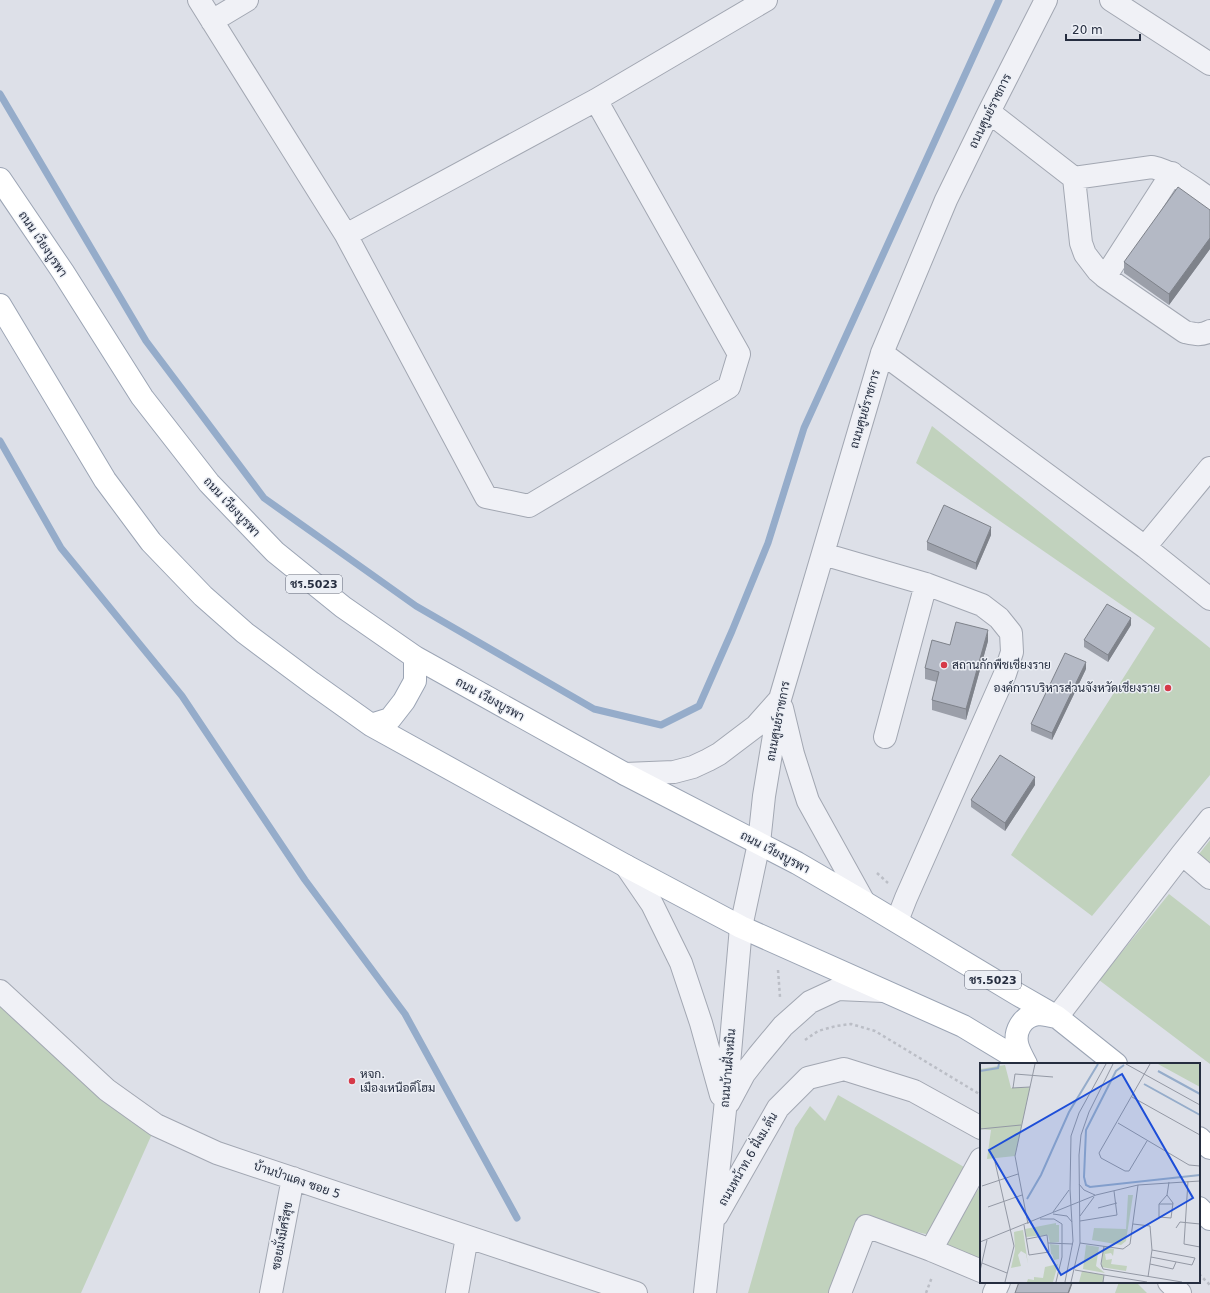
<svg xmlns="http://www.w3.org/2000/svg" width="1210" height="1293" font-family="'DejaVu Sans',Sarabun,sans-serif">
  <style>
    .green { fill: #c1d2bd }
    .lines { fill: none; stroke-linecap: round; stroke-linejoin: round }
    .stream { stroke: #95acca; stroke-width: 7 }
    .minor-casing { stroke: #a2a7b2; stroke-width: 24 }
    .major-casing { stroke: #9ba4b4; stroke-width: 24 }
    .path { stroke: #bbbec6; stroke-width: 2.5; stroke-dasharray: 3 3; stroke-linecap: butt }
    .minor { stroke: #f0f1f6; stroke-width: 22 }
    .major { stroke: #fff; stroke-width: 22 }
    .wall { fill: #9b9fa9 }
    .shaded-wall { fill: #7e828a }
    .building { fill: #b4b9c5; stroke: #7e828a }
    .poi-dot { fill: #d63948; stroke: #eceff5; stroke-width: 1.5 }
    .labels { text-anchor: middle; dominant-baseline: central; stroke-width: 3; stroke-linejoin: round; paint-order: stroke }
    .shield { fill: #eceff5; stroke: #616776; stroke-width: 1 }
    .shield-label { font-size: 11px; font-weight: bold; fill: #252d3f }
    .street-label { font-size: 12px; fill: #252d3f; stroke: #eceff5 }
    .poi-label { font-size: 12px; fill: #252d3f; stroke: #eceff5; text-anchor: start }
    .inset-river { fill: none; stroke: #95acca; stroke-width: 2 }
    .inset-road { fill: none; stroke: #9398a4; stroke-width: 1 }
    .view { fill: #1d4ed8; fill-opacity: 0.15; stroke: #1d4ed8; stroke-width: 2 }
    .inset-edge { fill: none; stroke: #252d3f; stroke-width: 2 }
  </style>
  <rect width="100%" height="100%" fill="#dde0e8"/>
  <path class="green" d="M932,426L1210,648V775L1092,916L1011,855L1155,628L916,463Z
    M1210,840V878L1192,863Z
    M1169,894L1210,926V1064L1099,980Z
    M0,989L156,1125L81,1293H0Z
    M838,1095L964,1167L930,1235L865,1220L830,1293H748L795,1128L810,1106L825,1121Z
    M981,1185V1261L948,1248L946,1240Z
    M1119,1282H1136L1147,1293H1115Z"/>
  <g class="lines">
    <path class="stream" d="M0,94L146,341L264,498L416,606L594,709L661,725L699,706L732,631L768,543L804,428L999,0
      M0,441L61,548L182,696L305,880L405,1014L517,1218"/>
    <defs>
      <path id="minor" d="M199,0L346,235L486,497L529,506L729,387L739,354L596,100
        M1111,0L1210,64
        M212,21L247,0
        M989,112L1074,178L1081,243L1085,254L1098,271L1105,277L1172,173
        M1074,178L1152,167C1174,172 1192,187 1210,199
        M346,235L596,100L766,0
        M1105,277L1185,332C1194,334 1201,336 1210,331
        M882,353L1145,547L1210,599
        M1145,547L1210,468
        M823,554L926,584L982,605L999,618L1011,633L1012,652L1005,674L906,898L897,921
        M782,708L793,754L808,801L864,902
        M885,737L926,584
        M625,774L674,772L693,767L708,760L719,754L756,726L780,699
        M1182,854L1210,878
        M626,866L652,904L681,963L701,1023L721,1095
        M0,991L107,1090L156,1125L217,1153L636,1293
        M1057,1017L1182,854L1210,819
        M729,1102L744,1074L758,1056L783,1026L810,1002L838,989L883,991
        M717,1215L778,1108L808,1078L844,1069L914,1091L981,1128
        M931,1250L981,1159
        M1169,1282L1180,1293
        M271,1293L293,1178
        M457,1293L467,1237
        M705,1293L725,1110L741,927L759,843L764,796L780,699L882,353L946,200L989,112L1046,0
        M840,1293L866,1226L931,1250L981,1271
        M994,1293L999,1282"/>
      <path id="major" d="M0,179L63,272L142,397L209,483L275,552L343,607L415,657L625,774L797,863L864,902L1017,994L1057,1017L1116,1064
        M0,305L105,480L151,542L203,596L245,633L312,683L371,725L626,866L741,927L963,1026L1026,1064
        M371,725L390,719L404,701L415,681V657
        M1026,1064C1023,1058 1020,1053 1018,1047C1013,1032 1022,1016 1038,1014C1044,1014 1051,1016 1057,1017
        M1199,1138L1210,1148
        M1199,1208L1210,1219"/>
    </defs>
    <use href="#minor" class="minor-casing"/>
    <use href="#major" class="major-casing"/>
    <path class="path" d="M877,873L888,883
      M778,970L780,997
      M805,1040L818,1031L836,1026L851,1024L875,1031L981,1095
      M1199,1274L1210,1285
      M926,1293L932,1277"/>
    <use href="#minor" class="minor"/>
    <use href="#major" class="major"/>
  </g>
  <path class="wall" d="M1210,210V249L1169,305L1124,273V262Z
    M991,535L976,570L927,550V542Z
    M1131,625L1108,662L1084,647V640Z
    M988,641L966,720L932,710V700L937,682L925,679V668L950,645Z
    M1086,669L1052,740L1031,731V724Z
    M1035,785L1005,831L971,807V800Z"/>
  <path class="shaded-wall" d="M1210,238V249L1169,305V294Z
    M991,527V535L976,570V563Z
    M1131,618V625L1108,662V655Z
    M988,630V641L966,720V709Z
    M1086,662V669L1052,740V733Z
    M1035,777V785L1005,831V823Z
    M1072,1282H1073L1069,1293H1068Z"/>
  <path class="building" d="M1178,187L1210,210V238L1169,294L1124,262Z
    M944,505L991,527L976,563L927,542Z
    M1107,604L1131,618L1108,655L1084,640Z
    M956,622L988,630L966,709L932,700L939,672L925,668L932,640L950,645Z
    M1065,653L1086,662L1052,733L1031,724Z
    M1000,755L1035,777L1005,823L971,800Z
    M1019,1282H1072L1068,1293H1015Z"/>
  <g class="poi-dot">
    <circle cx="944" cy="665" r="4"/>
    <circle cx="1168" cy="688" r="4"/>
    <circle cx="352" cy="1081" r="4"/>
  </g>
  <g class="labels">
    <g class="shield">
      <rect x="286" y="575" width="56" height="18" rx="3"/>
      <rect x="965" y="971" width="56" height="18" rx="3"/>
    </g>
    <g class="shield-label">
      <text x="314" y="584">ชร.5023</text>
      <text x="993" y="980">ชร.5023</text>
    </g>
    <g class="street-label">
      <text transform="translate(990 111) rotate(-64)">ถนนศูนย์ราชการ</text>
      <text transform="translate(43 244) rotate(56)">ถนน เวียงบูรพา</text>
      <text transform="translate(865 409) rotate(-74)">ถนนศูนย์ราชการ</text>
      <text transform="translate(232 507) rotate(47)">ถนน เวียงบูรพา</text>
      <text transform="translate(490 699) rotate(29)">ถนน เวียงบูรพา</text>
      <text transform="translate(778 721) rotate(-79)">ถนนศูนย์ราชการ</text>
      <text transform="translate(775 852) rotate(28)">ถนน เวียงบูรพา</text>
      <text transform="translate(728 1068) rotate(-85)">ถนนบ้านฝั่งหมิน</text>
      <text transform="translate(748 1159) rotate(-60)">ถนนหน้าท.6 ฝั่งม.ต้น</text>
      <text transform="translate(297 1180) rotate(19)">บ้านป่าแดง ซอย 5</text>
      <text transform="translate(282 1236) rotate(-79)">ซอยมั่งมีศรีสุข</text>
    </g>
    <g class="poi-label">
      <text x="952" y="665">สถานกักพืชเชียงราย</text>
      <text x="1160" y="688" text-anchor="end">องค์การบริหารส่วนจังหวัดเชียงราย</text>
      <text x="360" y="1074">หจก.<tspan x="360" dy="14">เมืองเหนือดีโฮม</tspan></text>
    </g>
  </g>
  <g transform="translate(980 1063)">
    <rect width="220" height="220" fill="#dde0e8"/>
    <path d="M178,1H220V24ZM25,2L31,25L50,24L35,93L7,96L11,67L0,66V6ZM148,132H153L146,178L141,182L112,177L114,165L146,166ZM76,160V162H79V179L70,180L68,172L46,174L45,166ZM43,167L48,201L46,191L41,188L38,192L41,203L31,205L35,187L34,169ZM70,181L79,182V196L74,197L72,191L68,192L71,191ZM106,182L119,184L116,203L125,210L103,206ZM124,184L134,186L133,193L131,190L125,191L126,197L132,196L131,201L147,203L146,208L121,204ZM78,201L73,219H47L48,216L54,217V214L63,215L65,204ZM102,208L124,212L123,219H99Z" fill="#c1d2bd"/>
    <path class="inset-river" d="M144,2L136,8L106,67L104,114L106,122L110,124L220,112M0,8L18,5L19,1M178,8L220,31M164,21L220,52M47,136L61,112L89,49L118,1"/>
    <path class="inset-road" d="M146,1L220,42M32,25L50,24M33,25L35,11L73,14M152,34L220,72M138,60L209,102L220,103M0,66L41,62M167,78L149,108H145L121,95L119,90L170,1M15,99L34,183L25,219M208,118L204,181L220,184M189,119L187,132L179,141H193M99,121L104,127L115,132M2,123L38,111M179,141V154L191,155L193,140L187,132M8,144L42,132M118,145L137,140M73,149L89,127M73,151L87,153L92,159M100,153L114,134M60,156H74L82,161V194L76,219M100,158L137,152L134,128M48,161L35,93L55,1M153,161L170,163L172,187M44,162L49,192L69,189L67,172L47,176M196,165L200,159L220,161M0,179L116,132L158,122L220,118M68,180L93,181M100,180L143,186L150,181L158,122M124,183L121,201L123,206L202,219M2,200L27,210M170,201L193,206L196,199M95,207L124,212L123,219M0,208L7,177M124,212L167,219M168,214L172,187L215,195L212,202L171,194M85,219L93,178L90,126L91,73L99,50L126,1M91,219L100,180L99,92L101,72L109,49L133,1"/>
    <path class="view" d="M142,11L213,135L81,212L9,87Z"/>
    <rect width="220" height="220" class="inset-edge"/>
  </g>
  <path d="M1066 34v6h74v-6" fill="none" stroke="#252d3f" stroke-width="2"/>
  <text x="1072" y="34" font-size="12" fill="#252d3f" stroke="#eceff5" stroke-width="3" paint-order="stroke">20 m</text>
</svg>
